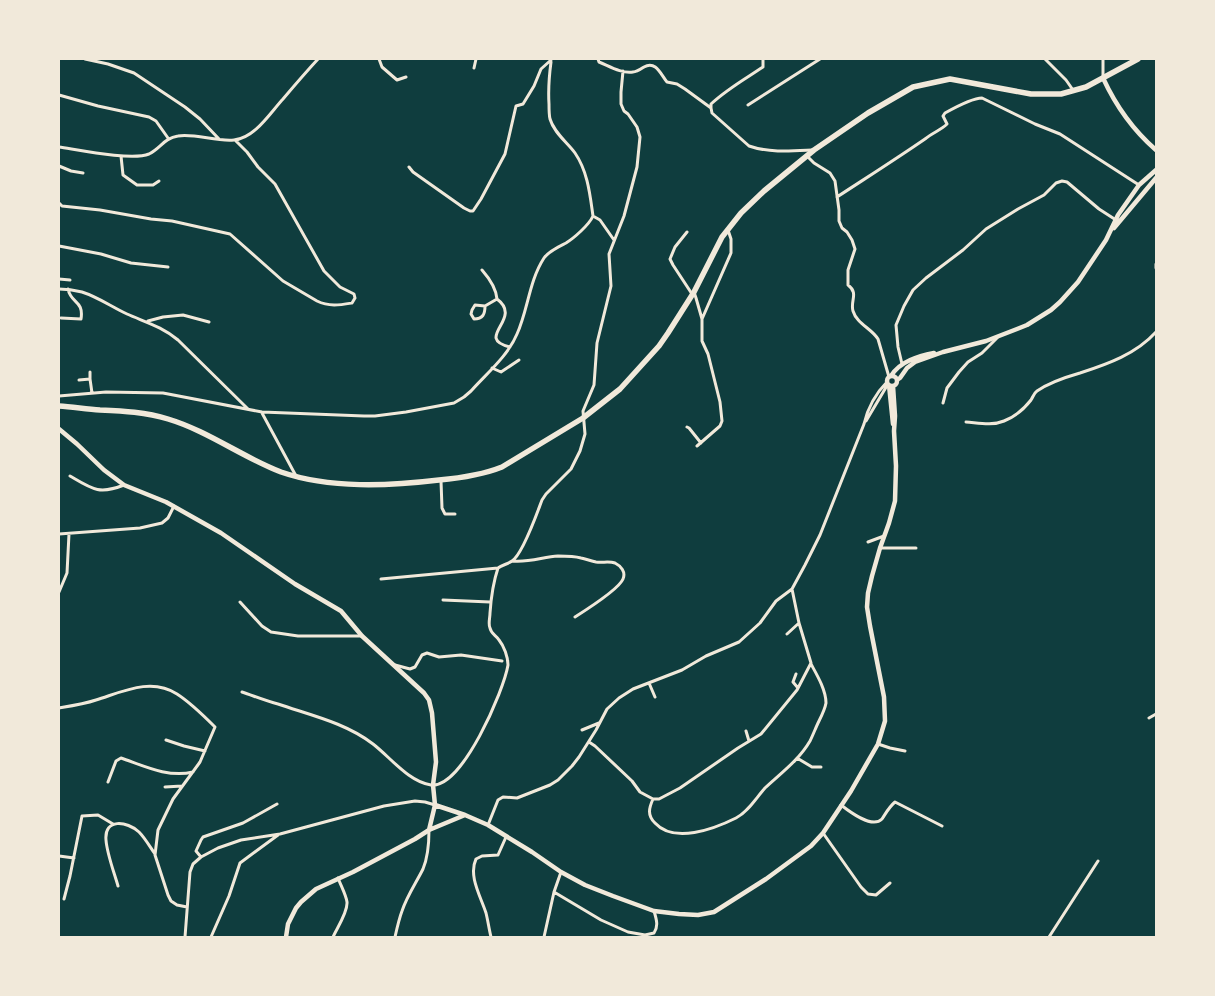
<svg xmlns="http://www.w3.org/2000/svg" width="1215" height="996" font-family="'Golos Text',sans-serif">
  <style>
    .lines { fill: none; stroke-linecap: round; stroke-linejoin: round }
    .minor { stroke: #f1e9da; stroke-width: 3 }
    .tertiary { stroke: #f1e9da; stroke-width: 4.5 }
    .primary { stroke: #f1e9da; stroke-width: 5.5 }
  </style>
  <rect width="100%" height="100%" fill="#0f3d3e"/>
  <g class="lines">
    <path class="minor" d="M85,59L108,64L134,73L185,107L200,119L219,139
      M379,59L382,67L397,80L406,77
      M598,59L599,62C609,66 622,74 633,72C637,72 641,69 644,67C656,60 661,75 667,82L677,84L685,89L711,108L712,113L749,146C769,153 792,151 812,150
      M1045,59L1066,80L1073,90
      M1103,59V77
      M551,62C549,77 548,88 549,104C549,109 549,115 550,119C554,133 568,143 575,153C588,172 590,195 593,216
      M474,68L476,59
      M59,95L98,106L149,117L156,121L168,138
      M748,105L820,59
      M711,108V104C727,89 745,79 763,67V59
      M59,147C79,150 132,161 149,154C161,148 164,138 178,136C194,133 217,142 234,140C255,138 270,113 283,99C294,86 306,72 318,59
      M121,156L123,175L137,185H153L159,181
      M807,156L814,163L830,173L835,181L839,210V221L842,228L847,232L852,240L855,249L848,270V285C859,293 850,301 853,311C857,324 871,328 878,339L889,377
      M59,166L71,171L83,173
      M409,167L413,172L464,208L470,211H473L481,199L505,154L516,106L523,104L534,86L541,69L551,60
      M837,197C866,178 896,159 925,139C932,133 941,130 947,124L943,116L945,113C954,108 973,98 982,98L1035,124L1060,134L1139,185
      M59,203L62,206L100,210L151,219L172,221L230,234L283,281L317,301C329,307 340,305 352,303L355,298L354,294L340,287L324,271L275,184L258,167L247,152L235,140
      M687,232L675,247L670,259L673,265L692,294
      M59,246L101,254L131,263L168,267
      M1156,264V268
      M482,270C489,278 496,288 497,299C524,319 473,338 510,347
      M59,279L70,280
      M59,289C66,289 74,290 82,292C98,297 112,307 127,314C145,322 163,327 178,340L248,409
      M694,292L696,298L702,319V341L708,354L720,402L722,421L720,426L697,446
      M485,306C485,314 483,319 474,319L471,314L472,310L475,305L485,306L497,299
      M61,318L81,319C84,300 71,304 68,289
      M702,319L731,253V239L728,230
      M148,321L163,317L183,315L209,322
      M902,364L898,347L896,325L904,306L913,290L926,278L963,250L986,229L1018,209L1044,195L1056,183L1062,181L1067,182L1099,209L1116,220
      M492,368L501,372L519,360
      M90,372V379
      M79,380L90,379L92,393
      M59,396L106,392L163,393L262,412L364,416H375L406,412L454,403L464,397L471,391C486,374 508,356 517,334C528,310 529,281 544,258C549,251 558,247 566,243C574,238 589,225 593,216L600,220L614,240
      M943,403L947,388L959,372L968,362L982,353L997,338
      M262,413L296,476
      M866,421L888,384
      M966,422C979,423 992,426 1004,421C1014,417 1024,409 1031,400C1033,397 1034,393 1037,391C1050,382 1066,377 1080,373C1108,364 1136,354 1156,332
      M687,427L689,428L701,443
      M70,476C92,489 99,495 124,485
      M441,481L442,508L445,514H455
      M59,534L140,528L162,523L168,518L174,506
      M868,542L884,536
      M880,548H916
      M512,561C528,563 543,557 558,556C566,556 574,556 581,558C586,559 591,561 596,562C602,563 609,561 615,563C621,566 626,572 623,579C619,589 586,610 575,617
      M381,579L498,568C502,565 508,564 512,561C523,554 537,513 542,500L546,494L571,469L580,451L585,434L583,411L594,385L597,343L611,286L609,254L624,216L637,167L640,137L637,127L628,114L624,111L621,104V92L623,71
      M59,592L67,573L69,534
      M443,600L490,602
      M240,602L262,626L271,632L298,636H362
      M787,634L799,623
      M395,665L410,669L415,667L422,655L427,653L439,657L461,655L502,661
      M796,674L793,682L798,688
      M649,683L655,697
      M242,692C254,696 266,701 278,704C310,715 346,723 373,744C390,757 409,782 431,785C462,789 504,690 508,665C508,657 504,646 499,640C496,635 491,634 490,628C488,624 490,618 490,613C491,598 493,583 498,568
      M59,708C71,706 84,704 96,700C122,692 151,677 177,694C191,703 203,715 215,727L200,762L173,799L158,830L155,855L168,895L171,901L177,905L187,907
      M1149,718L1156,714
      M582,730L599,723
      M746,731L749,741
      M166,740L184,746L205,751
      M589,742L595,746L632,781L640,792L653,799H659L680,788L738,748L761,734L797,690L811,663L799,623L792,589
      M878,744L890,748L905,751
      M797,758L812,767H821
      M108,782L116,761L121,758C144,766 168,778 193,772
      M165,787L182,786
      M653,799C649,808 647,815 655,823C674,844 714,829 736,818C748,812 756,798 765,788C781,773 799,760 810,741C813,735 816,727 819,721C822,715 825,709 826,703C826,690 817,675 811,664
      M841,805C850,812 872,829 882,819C886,813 889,807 895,802L942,826
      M488,825L498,800L503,797L517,798L550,785L558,780L572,766L579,757L596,730L607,709L619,698L633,689L682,670L706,656L739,642L760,623L776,601L792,589L805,565L820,535L864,424C868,407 875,394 887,382
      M823,833L861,887L868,894L876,895L890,883
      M59,856L74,858
      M201,857L196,851L201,840L203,837L243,823L277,804
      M118,886C114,872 107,854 106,840C104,818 127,821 139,832C145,838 150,847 155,854
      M554,892L601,920L628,932L645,935L654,933C659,926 656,918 654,911
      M64,899L70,876L82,816L98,815L113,824
      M185,937L190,872L193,864L201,857L218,848L241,840L280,834L384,806L415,801L425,802L435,805
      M211,937L229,896L240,863L278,835
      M333,937C337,928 348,912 347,902C346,895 341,886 338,878
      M395,937C397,928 399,919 402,911C407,896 416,883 423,869C428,857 429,843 429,830
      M491,937C489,929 488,921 486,913C481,897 468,876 476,859L482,856L498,855L506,837
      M544,937L554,892L561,872
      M1049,937L1098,861"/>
    <path class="tertiary" d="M1103,78C1115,104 1134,131 1156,150
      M1114,228L1156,178
      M891,376C900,361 919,356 934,353
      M887 381a5 5 0 1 1 10 0a5 5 0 1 1-10 0Z
      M897,380L900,378L907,368L915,362L943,352L986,341L1017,329L1027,325L1051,310L1060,302L1078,282L1106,240L1118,215L1139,185L1156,170
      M889,385L893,424
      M59,429L77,444L104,470L124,485L166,502L221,533L295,584L341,611L362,636L424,693L429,700L432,713L436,762L433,785L435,805L429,830
      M435,805L465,815L488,825L532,852L561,872L585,885L613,896L654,911L679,914L698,915L714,912L766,879L811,846L823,833L851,791L878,744L885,721L884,697L870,626L867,607L868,593L872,576L880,548L889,523L895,501L896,466L894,431L895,416L893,386
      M286,937L288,924L296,908L301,902L316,889L353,872L415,839L429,830L465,815"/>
    <path class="primary" d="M59,406C73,407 86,409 100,410C123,411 146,412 168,419C208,431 242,457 281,472C330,489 389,486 439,480C461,478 482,475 502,467L583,418L620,389L659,346L668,333L694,292L722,237L741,213L764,191L814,150L868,113L913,87L950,79L1031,94H1061L1086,87L1138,59"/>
  </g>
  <rect width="1215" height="996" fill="none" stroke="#f1e9da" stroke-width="120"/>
</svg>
